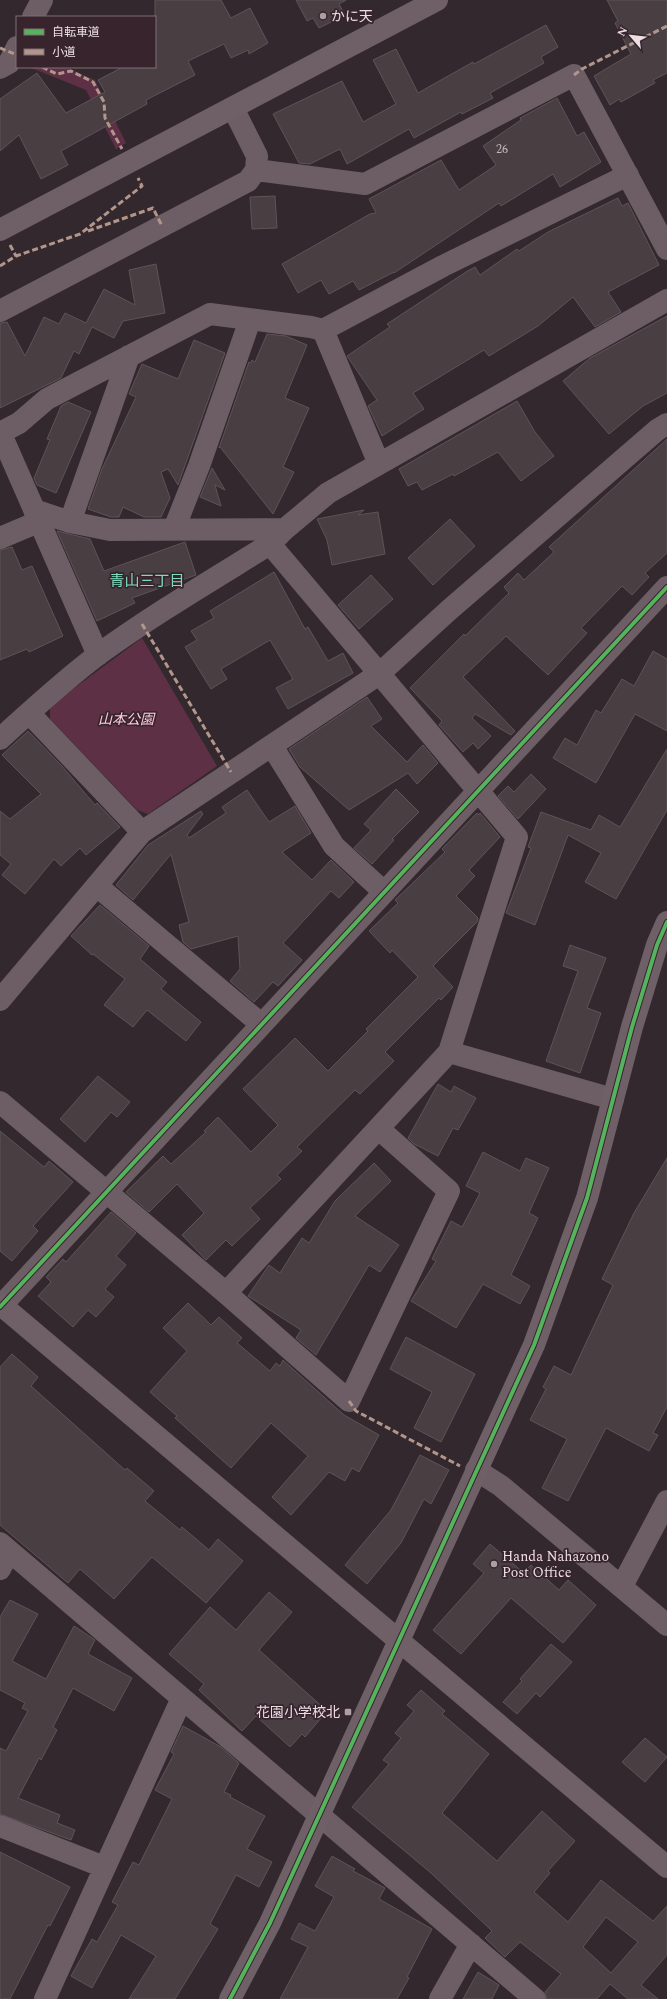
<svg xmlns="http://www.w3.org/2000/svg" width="667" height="1999" font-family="Spectral,'Noto Sans JP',serif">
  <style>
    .green { fill: #5d3045 }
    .building { fill: #493f43; stroke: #5e5458; fill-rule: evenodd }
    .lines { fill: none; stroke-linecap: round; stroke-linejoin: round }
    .street { stroke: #6c5e64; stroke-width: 22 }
    .secondary { stroke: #6f5f67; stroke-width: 22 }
    .quiet { stroke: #b2968c; stroke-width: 3; stroke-dasharray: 6 3; stroke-linecap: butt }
    .cycleway-casing { stroke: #37242d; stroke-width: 6 }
    .cycleway { stroke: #56b35d; stroke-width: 4 }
    .poi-dot { fill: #ab9fa4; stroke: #37242d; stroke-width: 1.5 }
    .labels { text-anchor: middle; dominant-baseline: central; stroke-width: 3.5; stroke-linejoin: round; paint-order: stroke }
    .number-label { font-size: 12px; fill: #c3b7bc }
    .poi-label { font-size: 14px; fill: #ecdfe4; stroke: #37242d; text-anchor: start }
    .park-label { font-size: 14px; font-style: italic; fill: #ffcbe1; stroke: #37242d }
    .neighbourhood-label { font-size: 15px; fill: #7edcbe; stroke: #37242d }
  </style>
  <rect width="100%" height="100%" fill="#33282d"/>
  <path class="green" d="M29,67H65L95,80L126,143L116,149L86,90Z
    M142,638L217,766L148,814L137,810L50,719V706Z"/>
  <path class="building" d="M155,0H221L231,18L250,8L268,43L249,54L248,50L231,58L224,44L188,61L195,75L146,100L147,104L61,151L68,165L41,179L19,135L0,151V99L37,73L66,113L105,92L98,80L123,67H155Z
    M296,0H346L339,4L345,15L319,28L313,18L307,21Z
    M607,0H667V73L653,80L655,83L621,102L619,99L610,105L594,76L631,54L615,23L618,21Z
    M546,25L558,47L541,57L544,63L490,93L493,98L462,114L461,112L414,138L409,129L347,164L340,149L310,164L299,163L273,114L342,81L363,122L396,104L373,60L396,49L418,93L473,62L474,64Z
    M557,98L577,136L584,132L601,162L560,187L553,174L501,206L499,203L394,273V272L359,290L353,281L329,294L321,280L298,293L282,264L370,214L376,213L369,199L441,160L459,190L496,165L483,146L521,120L520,118Z
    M275,196L277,228L252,229L250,197Z
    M618,198L622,206L628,203L659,265L608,292L621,312L595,327L573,297L538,326L489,356L484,350L413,393L424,409L382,436L368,406L377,400L347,356L390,327L387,324L466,272L475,267L480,275L517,249L519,251L548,232Z
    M156,264L165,313L123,321L114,338L92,327L79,354L74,351L61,378L0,408V323L7,322L25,356L44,317L59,324L65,313L86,323L104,289L135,305L129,270Z
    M667,316V393L643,406L609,434L563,381L590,358Z
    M267,334L286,336L307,345L285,398L309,408L283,467L294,472L273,514L220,447L219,448L249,362L251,363L252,360L255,362Z
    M194,340L225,353L178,485L168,469L161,472L170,498L161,517H144L123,507L119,517H111L88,509L102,469L136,397L129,394L142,364L178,379Z
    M517,401L535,432L554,456L521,481L498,452L454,476L453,474L422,490L417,482L408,486L399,469Z
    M68,402L91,412L56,493L37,485L34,478L50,440L47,439L61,406Z
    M667,439V553L645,573L649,577L632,595L622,586L581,628L587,633L548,675L506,636L463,677L515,731L511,735L475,714L472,718L491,736L478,749L473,743L463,752L439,725L442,721L410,688L464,634L465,636L509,593L504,587L518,573L524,580L554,552L549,547Z
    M212,468L225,490L215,485L221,506L200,497Z
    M364,510L358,515L378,512L385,554L332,565L327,540L317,519Z
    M450,519L475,546L433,585L408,558Z
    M57,531L90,539L104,571L185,542L196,575L132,598L135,603L97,621Z
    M12,547L22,570L32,566L63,636L29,652L27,649L0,660V550Z
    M274,572L305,629L308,627L328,661L343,653L353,673L288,709L276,688L293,679L270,640L221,669L227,679L211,689L185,647L197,640L191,631L214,618L210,611Z
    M371,575L393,599L359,629L338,605Z
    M653,651L667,659V731L635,714L596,783L553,758L565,738L577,745L596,710L601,713L622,679L634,686Z
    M367,697L382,719L371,726L407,762L423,745L438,763L417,784L408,773L349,810L300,767L289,749Z
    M28,731L61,765L95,805L97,803L120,827L86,855L80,848L61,866L54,859L25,894L2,875L11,864L0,855V811L10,819L41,794L2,755Z
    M667,749V810L616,899L585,882L601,853L568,835L535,925L506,913L531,848L528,847L541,812L591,830L599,815L620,827Z
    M531,774L546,789L518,819L498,796L508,786L514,792Z
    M396,789L419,812L392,839L394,840L372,864L354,848L371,830L364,824Z
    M247,790L269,822L295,806L311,833L282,852L312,880L331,860L354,882L339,898L331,891L283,943L302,960L278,986L273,982L254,1002L230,981L240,969L238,936L191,949L183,942L179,925L189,922L171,854L133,900L116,885L148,845L201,811L203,814L187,835L189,838L226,813L222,807Z
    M477,813L479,815L480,813L500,837L469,870L475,876L456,896L478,918L477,922L433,966L453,987L441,1000L439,998L385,1052L394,1061L360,1094L355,1090L297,1147L302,1151L277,1175L281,1179L250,1208L260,1219L232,1246L226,1240L206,1260L182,1235L204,1213L177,1184L149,1212L126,1192L163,1156L171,1164L206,1132L204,1131L218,1117L251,1152L278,1125L243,1089L295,1038L328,1071L368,1031L366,1029L418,977L392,950L390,953L369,931L398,903L395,900L445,852L442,849Z
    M100,905L149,946L140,959L167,982L161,989L201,1022L186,1041L147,1010L133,1027L104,1005L125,979L93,954L92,955L71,936Z
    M570,945L606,958L587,1008L601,1013L580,1073L546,1061L578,971L563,966Z
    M98,1076L130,1102L117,1117L111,1112L85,1142L60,1119Z
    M438,1084L451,1092L454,1086L476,1098L458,1130L453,1128L438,1156L414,1144L408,1138Z
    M0,1131L44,1167L49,1161L73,1182L33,1226L38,1231L12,1261L0,1251Z
    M483,1152L520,1171L526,1158L549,1168L529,1213L538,1218L511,1275L530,1286L520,1304L483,1284L456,1328L411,1301L436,1261L432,1259L451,1221L462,1227L480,1193L466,1186Z
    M667,1158V1407L653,1433L658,1435L649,1451L606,1428L568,1501L542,1488L567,1439L530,1420L546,1389L543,1387L554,1366L571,1375L613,1285L602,1279L634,1213Z
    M374,1163L391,1181L355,1216L399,1245L380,1272L369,1265L316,1355L296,1338L301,1330L248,1296L269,1265L280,1273L302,1238L309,1243L335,1201Z
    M111,1212L136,1233L116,1256L126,1265L105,1289L114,1297L96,1317L88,1310L73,1327L38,1296L51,1282L46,1277L63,1259L66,1262Z
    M188,1303L211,1325L219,1317L242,1338L237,1343L270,1371L276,1363L280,1366L283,1360L344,1415L379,1435L359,1472L352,1468L345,1481L329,1472L291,1515L272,1497L308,1456L271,1423L231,1468L175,1418L177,1416L150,1392L187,1351L163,1328Z
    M406,1337L475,1374L441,1442L414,1428L432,1392L390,1369Z
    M12,1354L38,1377L31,1386L125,1470L127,1468L154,1491L145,1501L180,1530L182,1527L209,1550L218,1539L243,1561L206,1603L152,1557L114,1599L80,1569L68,1583L0,1525V1367Z
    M420,1455L449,1470L431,1504L424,1499L401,1543L367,1584L345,1565L391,1510Z
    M490,1544L524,1573L531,1565L559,1590L568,1580L596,1605L563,1643L511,1598L461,1654L433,1630L484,1573L473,1564Z
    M269,1592L292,1612L259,1650L327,1711L305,1737L302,1734L290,1747L256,1716L242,1731L199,1690L204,1684L169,1654L210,1607L236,1630Z
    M10,1600L38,1614L12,1661L46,1679L74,1626L95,1640L88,1654L132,1678L114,1711L73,1688L53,1727L57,1730L41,1760L39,1758L18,1798L60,1815L57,1823L75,1830L71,1840L0,1814V1748L6,1751L28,1711L22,1708L25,1703L0,1690V1617Z
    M551,1644L572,1662L540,1697L536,1693L517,1714L503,1702L522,1681L520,1679Z
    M421,1690L445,1711L442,1714L489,1754L442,1813L497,1861L542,1811L575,1841L548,1871L550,1873L534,1892L568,1922L601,1880L653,1921L667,1906V1955L641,1985L658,1999H628L610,1984L597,1999H547L545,1992L561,1974L520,1942L505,1957L485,1938L492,1931L431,1873L352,1807L389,1764L383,1760L401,1738L395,1733L414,1711L407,1705ZM606,1917L638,1942L611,1973L583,1947Z
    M183,1726L221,1747L239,1763L224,1792L231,1795L230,1797L265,1816L247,1849L272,1862L259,1887L236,1875L210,1924L218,1929L175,1999H129L156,1956L121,1935L92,1988L71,1976L92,1939L97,1942L118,1905L112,1902L133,1862L139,1865L172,1799L155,1790L174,1754L171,1752Z
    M645,1738L667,1757L645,1782L622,1762Z
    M0,1852L70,1887L50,1926L48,1925L10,1999H0Z
    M332,1856L355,1869L353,1871L385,1888L379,1899L432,1929L407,1977L409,1978L397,1999H280L308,1947L291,1939L299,1923L315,1931L334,1897L315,1886Z
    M478,1972L499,1985L492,1999H463Z"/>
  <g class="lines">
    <path class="street" d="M33,17L42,0
      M0,68L9,63L17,47
      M256,170L365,184L574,75L667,249
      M0,311L248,181L256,170L257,156L233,108
      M323,330L379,464
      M0,432L98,655
      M0,433L19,423L47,399L210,314L311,327L323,330L443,266L628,175
      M34,510L70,522L110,530L285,529
      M70,522L129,356
      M174,529L199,466L250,320
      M0,538L38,522
      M29,713L142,832
      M0,739C32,710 64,680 99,654C154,614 212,580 270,544L285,529L328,493L667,300
      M272,746L334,846L384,892
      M97,886L261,1024
      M0,1000L142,832L379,674L448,611L657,430L667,424
      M449,1052L613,1099
      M0,1102L226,1293L349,1401L449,1191L379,1129
      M226,1293L449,1052L517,837L270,544
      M0,1307L667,587
      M476,1470L501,1486L667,1625
      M0,1543L535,1999
      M0,1569L9,1551
      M622,1586L667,1501
      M0,1826L104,1867
      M45,1999L182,1698
      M440,1999L471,1944"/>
    <path class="secondary" d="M0,230L437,0
      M0,1304L667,1867
      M230,1999L270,1923L534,1345L587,1198L632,1027L657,945L667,922"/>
    <path class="quiet" d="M0,48L17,55
      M42,67L57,74L71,71L93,82L104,102L105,118L122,149
      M574,75L582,69L667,26
      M88,231L153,208L162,226
      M10,245L16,256
      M0,266L16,256L80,234L142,186L138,178
      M142,624L231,772
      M349,1401L356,1411L460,1466"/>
    <defs>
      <path id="cycleway" d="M0,1307L667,587
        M230,1999L270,1923L534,1345L587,1198L632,1027L657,945L667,922"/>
    </defs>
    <use href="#cycleway" class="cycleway-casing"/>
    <use href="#cycleway" class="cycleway"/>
  </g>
  <g class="poi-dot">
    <circle cx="323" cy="16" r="4"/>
    <circle cx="494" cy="1564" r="4"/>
    <rect x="344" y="1708" width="8" height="8" rx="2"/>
  </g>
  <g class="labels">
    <g class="number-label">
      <text x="502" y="149">26</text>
    </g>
    <g class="poi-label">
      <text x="331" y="16">かに天</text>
      <text x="502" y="1556">Handa Nahazono<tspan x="502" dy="16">Post Office</tspan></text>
      <text x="340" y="1712" text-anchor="end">花園小学校北</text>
    </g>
    <g class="park-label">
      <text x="126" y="719">山本公園</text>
    </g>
    <g class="neighbourhood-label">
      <text x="147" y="581">青山三丁目</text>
    </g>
  </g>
  <rect x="16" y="16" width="140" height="52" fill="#37242d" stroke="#7f6f76"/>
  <rect x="24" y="29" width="20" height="6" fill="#56b35d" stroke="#7f6f76"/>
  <text x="52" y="36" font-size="12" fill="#ecdfe4">自転車道</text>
  <rect x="24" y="49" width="20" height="6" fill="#b2968c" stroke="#7f6f76"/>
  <text x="52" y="56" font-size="12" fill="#ecdfe4">小道</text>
  <g transform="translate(631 36) rotate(298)" stroke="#37242d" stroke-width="3" paint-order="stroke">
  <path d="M0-3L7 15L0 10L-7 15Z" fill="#ecdfe4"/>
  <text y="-6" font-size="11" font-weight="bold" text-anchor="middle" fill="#ecdfe4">N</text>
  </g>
</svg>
